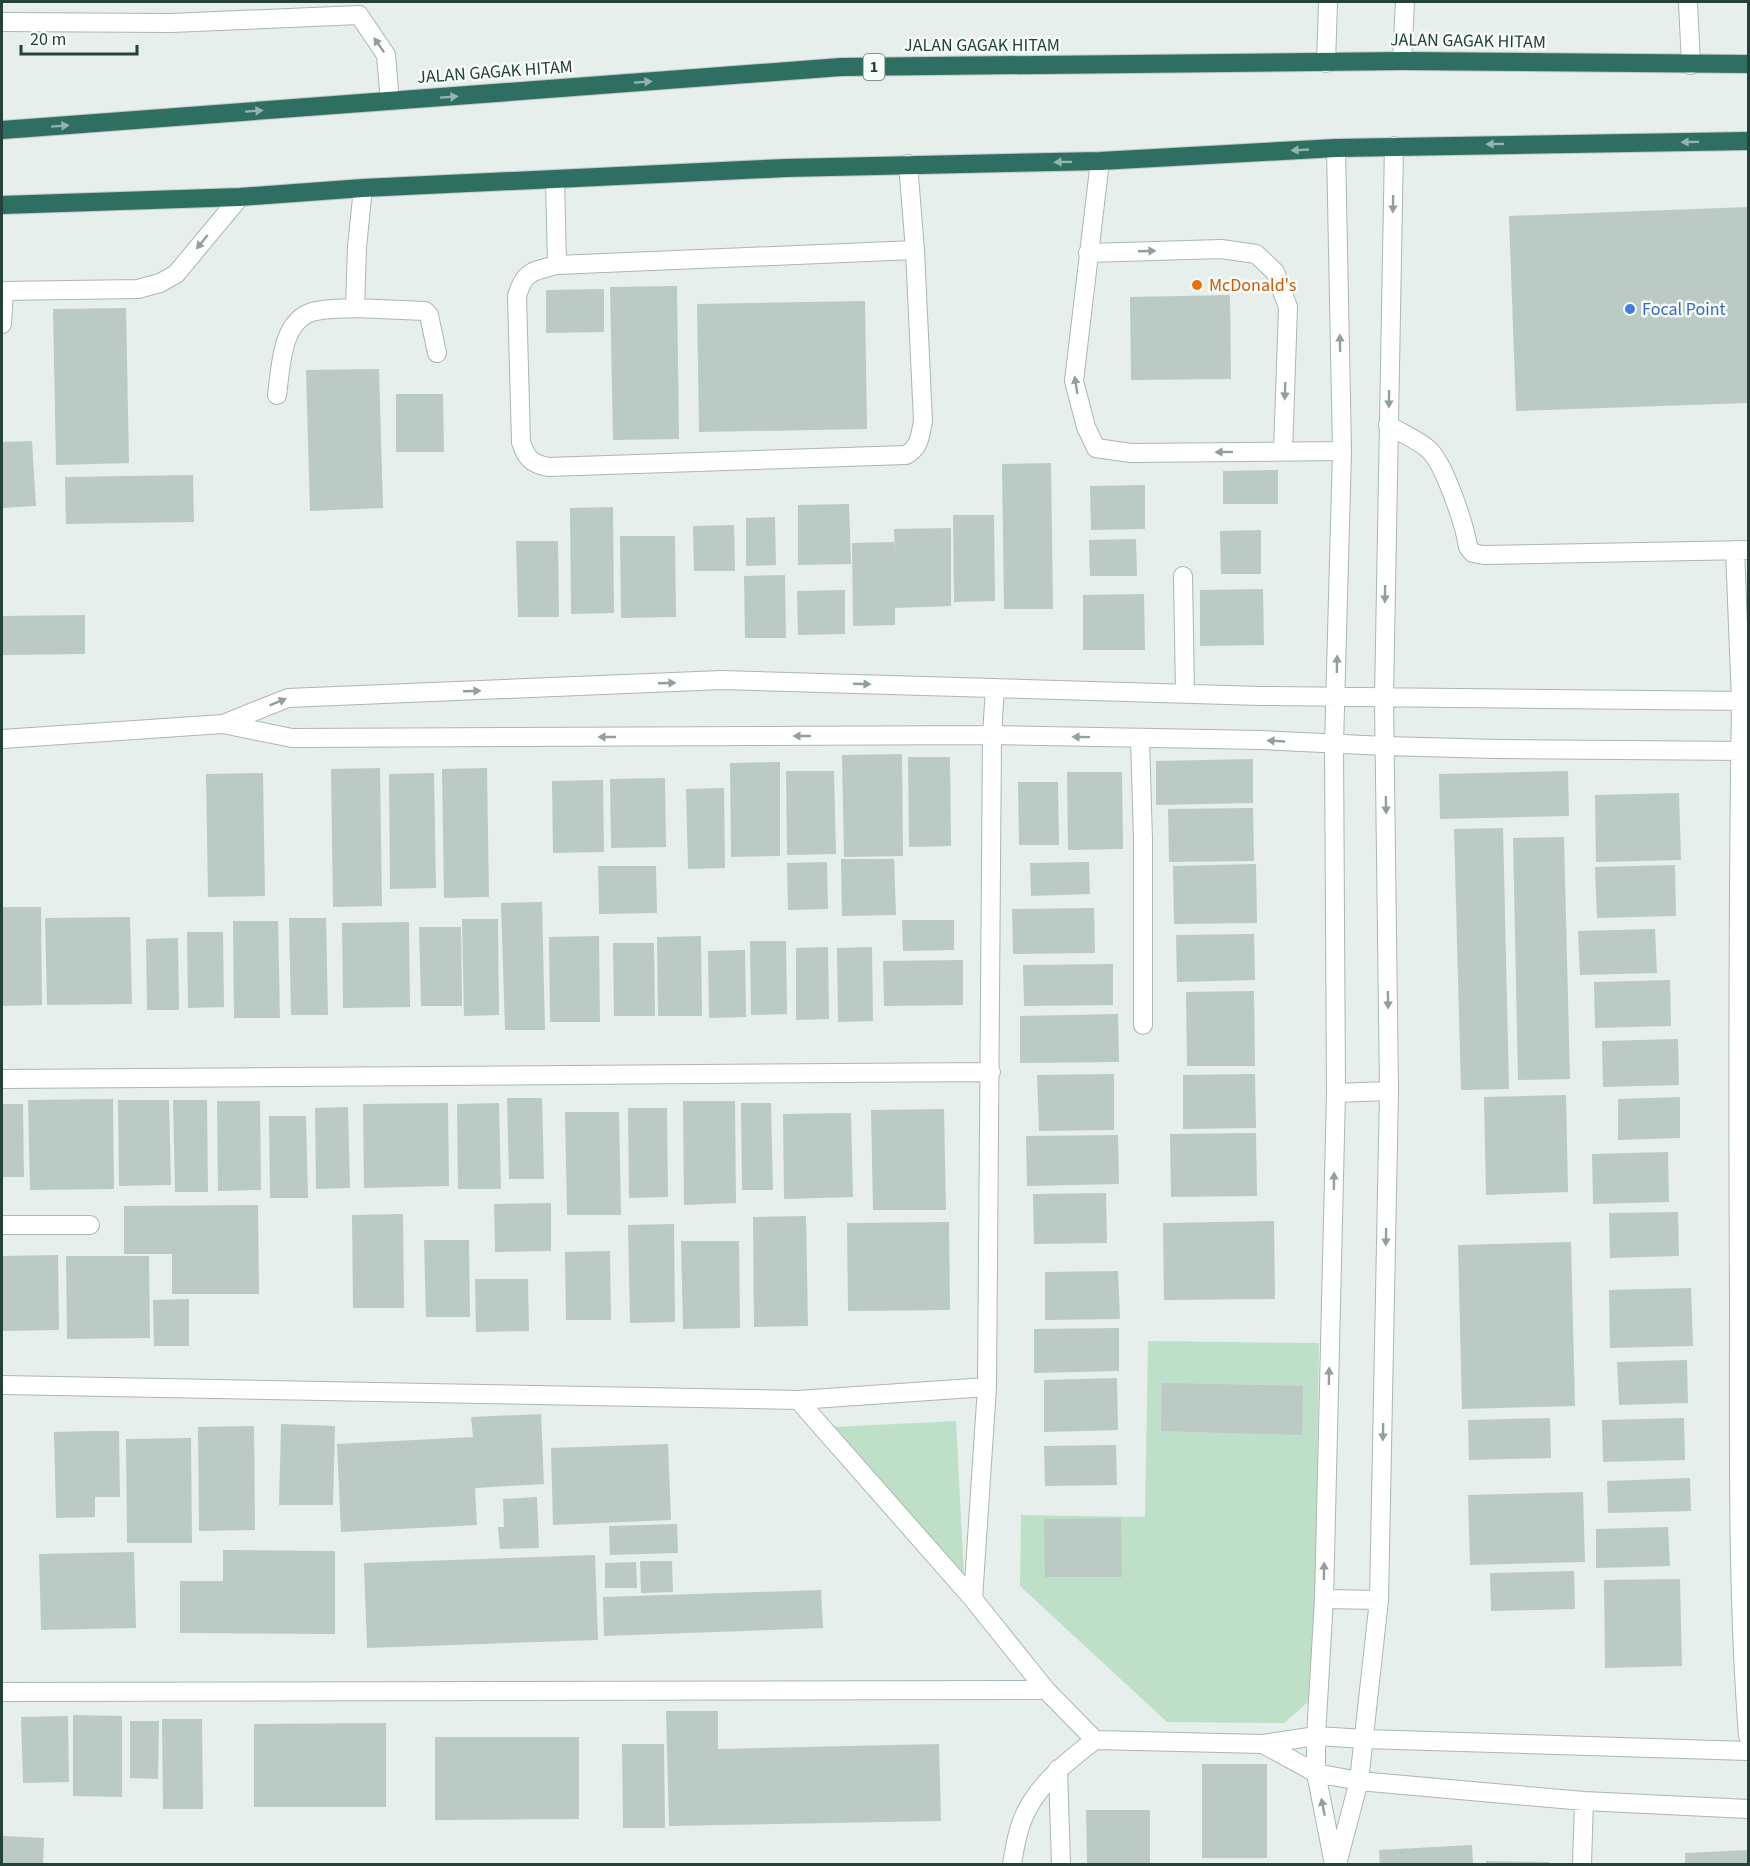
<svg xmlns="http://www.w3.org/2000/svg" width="1750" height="1866" font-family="'Source Sans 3',sans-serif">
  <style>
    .green { fill: #bfe0c8 }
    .building { fill: #bbcac4 }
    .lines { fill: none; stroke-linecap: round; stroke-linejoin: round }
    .lane-casing { stroke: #a8b8b2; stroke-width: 20 }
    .street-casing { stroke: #a8b8b2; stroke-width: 20 }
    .highway-casing { stroke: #c2cac8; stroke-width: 20 }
    .lane { stroke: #fff; stroke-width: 18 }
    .street { stroke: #fff; stroke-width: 18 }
    .highway { stroke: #2f6f62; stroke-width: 18 }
    .oneway { fill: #92a09c }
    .oneway2 { fill: #93b5ae }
    .food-dot { fill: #e8710a; stroke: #f7fbf9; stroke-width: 2 }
    .shop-dot { fill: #3f7fe0; stroke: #f7fbf9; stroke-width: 2 }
    .labels { text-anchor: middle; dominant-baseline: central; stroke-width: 5; stroke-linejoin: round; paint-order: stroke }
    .shield { fill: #f7fbf9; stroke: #637a73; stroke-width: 1.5 }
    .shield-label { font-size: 16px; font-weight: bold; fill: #24423a }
    .street-label { font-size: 18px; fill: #24423a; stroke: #f7fbf9 }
    .food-label { font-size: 18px; fill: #c56008; stroke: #f7fbf9; text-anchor: start }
    .shop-label { font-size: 18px; fill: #366cbe; stroke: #f7fbf9; text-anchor: start }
  </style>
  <rect width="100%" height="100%" fill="#e6efeb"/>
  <path class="green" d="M1148,1341L1319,1343L1314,1697L1284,1723L1167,1722L1020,1586L1021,1515L1145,1517Z
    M956,1421L964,1576L834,1427Z"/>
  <path class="building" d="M1748,207V403L1516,411L1509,216Z
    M677,286L679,439L613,440L610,287Z
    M604,289V332L546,333V290Z
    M1230,295L1231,379L1131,380L1130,297Z
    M865,301L867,429L699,432L697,304Z
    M126,308L129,463L56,465L53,309Z
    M379,369L383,508L310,511L306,370Z
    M396,394H443L444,452H396Z
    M32,441L36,506L2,508V442Z
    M1051,463L1053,609H1004L1002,464Z
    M1278,470V504H1223V471Z
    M193,475L194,522L66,524L65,477Z
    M1145,485V529L1091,530L1090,486Z
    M849,504L851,564L798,565V505Z
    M613,507L614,613L571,614L570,508Z
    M953,515H994L995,601L954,602Z
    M775,517L776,565L746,566V518Z
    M734,525L735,571H694L693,526Z
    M951,528V606L895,608V625L853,626L852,543L894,542L895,554L894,529Z
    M1261,530V574H1221L1220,531Z
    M620,536H675L676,617L621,618Z
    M1136,539L1137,576H1090L1089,540Z
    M516,541H558L559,617H518Z
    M785,575L786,638H745L744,576Z
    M1263,589L1264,645L1200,646V590Z
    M845,590V634L798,635L797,591Z
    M1144,594L1145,650H1083V595Z
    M85,615V654L2,655V616Z
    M902,754L903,856L844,857L842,755Z
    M908,757H950L951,846L909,847Z
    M1253,759V803L1156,805V761Z
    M780,762V856L731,857L730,763Z
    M380,768L382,906L333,907L331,769Z
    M487,768L489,897L444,898L442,769Z
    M786,771H834L836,854L787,855Z
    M1568,771L1569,816L1440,819L1439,774Z
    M1067,772H1122L1123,849L1068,850Z
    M263,773L265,896L208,897L206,774Z
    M434,773L436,888L390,889L389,774Z
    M665,778L666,847L611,848L610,779Z
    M603,780L604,852L553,853L552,781Z
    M1018,782H1058L1059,845H1019Z
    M724,788L725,868L688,869L686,789Z
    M1679,793L1681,860L1596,862L1595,795Z
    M1253,808L1254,861L1169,862L1168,809Z
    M1503,828L1509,1089L1461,1090L1454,829Z
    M1564,837L1570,1079L1518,1080L1513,838Z
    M841,859H894L896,915L842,916Z
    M827,862L828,909L788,910L787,863Z
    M1089,862L1090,894L1031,896L1030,863Z
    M1256,864L1257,923L1174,924L1173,866Z
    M1675,865L1676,916L1597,918L1595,867Z
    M598,866H656L657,913L599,914Z
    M542,902L545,1030H505L501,903Z
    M2,907H41L42,1005L2,1006Z
    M1094,908L1095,953L1013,954L1012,909Z
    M130,917L132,1004L47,1005L45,918Z
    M289,918H326L328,1015H291Z
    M462,919H498L499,1015L464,1016Z
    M902,920H954V950L903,951Z
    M233,921H278L280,1018H234Z
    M409,922L410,1007L343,1008L342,923Z
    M419,927H461L462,1006H421Z
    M1655,929L1657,973L1580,975L1578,931Z
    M187,932H223L224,1007L188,1008Z
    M1254,934L1255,980L1177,982L1176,935Z
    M599,936L600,1022H550L549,937Z
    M701,936L702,1016H658L657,937Z
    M178,938L179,1010H147L146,939Z
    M750,941H786L787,1014L751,1015Z
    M613,943H654L655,1016H614Z
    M828,947L829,1019L796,1020V948Z
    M872,947L873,1021L838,1022L837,948Z
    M745,950L746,1017L709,1018L708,951Z
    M963,960V1005L884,1006L883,961Z
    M1113,964V1005L1024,1006L1023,965Z
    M1670,980L1671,1026L1595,1028L1594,982Z
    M1254,991L1255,1066H1187L1186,992Z
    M1118,1014L1119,1062L1020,1063V1016Z
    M1678,1039L1679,1085L1603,1087L1602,1041Z
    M1114,1074V1130L1039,1131L1037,1075Z
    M1255,1074L1256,1128L1183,1129V1075Z
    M1566,1095L1568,1192L1486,1195L1484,1097Z
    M1680,1097V1138L1618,1140V1099Z
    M507,1098H542L544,1179H509Z
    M113,1099L114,1189L30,1190L28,1100Z
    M118,1100H169L171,1185L119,1186Z
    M173,1100H207L208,1192H175Z
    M217,1101H260L261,1190L218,1191Z
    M683,1101H735L736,1203L684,1205Z
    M448,1103L449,1186L364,1188L363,1104Z
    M499,1103L501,1189H458L457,1104Z
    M741,1103H771L773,1190H742Z
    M2,1104H23L24,1177H2Z
    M348,1107L350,1188L316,1189L315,1108Z
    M628,1108H667L668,1197L629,1198Z
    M944,1109L946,1210H873L871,1110Z
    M565,1112H619L621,1215H567Z
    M851,1113L853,1197L784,1199L783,1114Z
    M269,1116H306L308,1198H270Z
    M1256,1133L1257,1196L1171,1197L1170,1134Z
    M1118,1135L1119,1184L1027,1186L1026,1136Z
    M1668,1152L1669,1202L1593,1204L1592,1154Z
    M1106,1193L1107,1243L1034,1244L1033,1194Z
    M551,1203V1251L495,1252L494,1204Z
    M258,1205L259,1294H172V1254H124V1206Z
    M1678,1212L1679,1256L1610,1258L1609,1213Z
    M403,1214L404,1308H353L352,1215Z
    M806,1216L808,1326L754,1327L753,1217Z
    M1274,1221L1275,1299L1164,1300L1163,1223Z
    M949,1222L950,1310L848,1311L847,1223Z
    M674,1224L675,1322L630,1323L628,1225Z
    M424,1240H469L470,1317H426Z
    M681,1241H739L740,1328L683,1329Z
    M1571,1242L1575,1406L1462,1409L1458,1245Z
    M610,1251L611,1320H566L565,1252Z
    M58,1255L59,1330L2,1331V1256Z
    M66,1256H149L150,1338L67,1339Z
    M1118,1271L1120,1319L1045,1320V1272Z
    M475,1279H528L529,1331L476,1332Z
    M1691,1288L1693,1346L1610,1348L1609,1290Z
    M189,1299V1346H154L153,1300Z
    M1119,1328V1371L1034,1373V1329Z
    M1687,1360L1688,1403L1619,1405L1617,1362Z
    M1117,1378L1118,1430L1044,1432V1380Z
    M1162,1383L1303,1386L1302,1435L1161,1431Z
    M541,1414L544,1484L475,1488L477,1525L341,1532L337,1444L473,1437L471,1417Z
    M1550,1418L1551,1458L1469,1460L1468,1420Z
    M1684,1418L1685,1460L1603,1462L1602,1420Z
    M281,1424L335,1426L333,1505H279Z
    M254,1426L255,1530L199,1531L198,1427Z
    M95,1431H119L120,1497H95V1517L56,1518L54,1432Z
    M191,1438L192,1543H127L126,1439Z
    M668,1444L671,1520L553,1525L551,1448Z
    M1116,1445L1117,1485L1045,1486L1044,1446Z
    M1690,1478L1691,1511L1608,1513L1607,1481Z
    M1583,1492L1585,1562L1470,1565L1468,1495Z
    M537,1497L539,1548L500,1549L498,1527H504L503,1499Z
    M1121,1518L1122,1577H1045L1044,1519Z
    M677,1524L678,1553L610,1555L609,1526Z
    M1668,1527L1670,1566L1596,1568V1529Z
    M223,1550L335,1551V1634L180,1633V1581H223Z
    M134,1552L136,1628L41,1630L39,1554Z
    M595,1555L598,1640L367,1648L364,1563Z
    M640,1561H672L673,1592L641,1593Z
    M636,1562L637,1588H605V1563Z
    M1574,1571L1575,1609L1491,1611L1490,1573Z
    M1680,1579L1682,1666L1605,1668L1604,1580Z
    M821,1590L823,1628L604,1636L603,1597Z
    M666,1711H718V1749L939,1744L941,1821L669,1826Z
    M73,1715L122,1716V1797L73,1796Z
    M68,1716L69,1782L23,1783L21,1717Z
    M162,1719H202L203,1809H163Z
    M130,1721H159L158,1779L130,1778Z
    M386,1723V1807H254V1724Z
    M435,1737H579V1819L435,1820Z
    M622,1744H664L665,1828H623Z
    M1202,1764H1267V1858H1202Z
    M1086,1810H1150V1864H1087Z
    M2,1836L44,1838L43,1864H2Z
    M1472,1845L1473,1864H1380L1379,1850Z
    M1748,1850V1864H1685V1853Z
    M1486,1861L1549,1862V1864H1486Z"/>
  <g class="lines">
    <defs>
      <path id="lane" d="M1688,2L1691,65
        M2,22L171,23L359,15L386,55L390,101
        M1100,161L1074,381L1086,427L1096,448L1131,453L1342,451
        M908,164L915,250L923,421C920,436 920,447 906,455L548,467C532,464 526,458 521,442L517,296C524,271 533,271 557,265L915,250
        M555,179L557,265
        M1088,253L1221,249L1256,254L1275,272L1288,307L1283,451
        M2,291L138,289L160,283L176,274L240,197
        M355,308L425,311L429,315L437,353
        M2,324L4,291
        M277,395C281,367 281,322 312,312C325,308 342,309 355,308L357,247L363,188
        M1388,425C1401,433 1417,439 1428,449C1444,462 1465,526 1468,547L1473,553L1484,555L1748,550
        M1735,550L1741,701
        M2,1225H90"/>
      <path id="street" d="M1402,61L1405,2
        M1326,63L1328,2
        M1183,576L1185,693
        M1741,701C1738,900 1738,1100 1739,1299C1739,1445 1737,1591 1748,1736
        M223,724L288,698L722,680L1261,696L1748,701
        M2,739L223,724L292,738L992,735L1262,740L1385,746L1497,749L1748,751
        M1140,739L1143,840V1025
        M2,1079L991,1072
        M1336,1093L1389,1091
        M2,1385L798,1400L973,1599L1046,1690L1095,1740
        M987,1387L992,735L995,688
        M798,1400L987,1387L973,1599
        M1324,1599L1379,1600
        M2,1692L1046,1690
        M1263,1744L1316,1773L1359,1781L1584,1801L1748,1809
        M1058,1769L1061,1864
        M1012,1864C1015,1846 1018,1827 1027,1810C1041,1782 1070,1759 1095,1740L1263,1744L1316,1736L1365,1739L1748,1751
        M1334,1864L1316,1773V1736L1324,1599L1336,1093L1334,744L1342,451L1336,148
        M1337,1864L1359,1781L1379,1600L1389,1091L1384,698L1394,146
        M1582,1864L1584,1801"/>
      <path id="highway" d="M2,130L841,67L1402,61L1748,64
        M2,205L240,197L363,188L786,168L1100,161L1336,148L1748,141"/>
    </defs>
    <use href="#lane" class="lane-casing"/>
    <use href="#street" class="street-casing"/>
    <use href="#highway" class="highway-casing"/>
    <use href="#lane" class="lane"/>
    <use href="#street" class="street"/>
    <use href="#highway" class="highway"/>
  </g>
  <defs><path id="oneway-solid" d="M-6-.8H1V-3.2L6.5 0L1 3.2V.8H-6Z" transform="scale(1.5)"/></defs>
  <g class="oneway">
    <use href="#oneway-solid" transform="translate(379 45) rotate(-125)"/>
    <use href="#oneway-solid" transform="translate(1393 204) rotate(91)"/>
    <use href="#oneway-solid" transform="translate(202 242) rotate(129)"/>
    <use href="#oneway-solid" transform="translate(1147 251) rotate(-2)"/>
    <use href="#oneway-solid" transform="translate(1340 343) rotate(-91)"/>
    <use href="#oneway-solid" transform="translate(1076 385) rotate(-99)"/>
    <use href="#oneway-solid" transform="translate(1285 391) rotate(92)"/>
    <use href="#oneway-solid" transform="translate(1389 399) rotate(91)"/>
    <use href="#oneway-solid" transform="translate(1224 452) rotate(179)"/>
    <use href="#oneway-solid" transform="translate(1385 594) rotate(91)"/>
    <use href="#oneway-solid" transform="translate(1337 664) rotate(-89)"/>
    <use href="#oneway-solid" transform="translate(667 683) rotate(-2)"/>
    <use href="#oneway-solid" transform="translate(862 684) rotate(2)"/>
    <use href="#oneway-solid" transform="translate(472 691) rotate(-2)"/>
    <use href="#oneway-solid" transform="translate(278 702) rotate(-22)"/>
    <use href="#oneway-solid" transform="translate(802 736) rotate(180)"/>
    <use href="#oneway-solid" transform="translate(607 737) rotate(180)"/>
    <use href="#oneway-solid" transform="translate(1081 737) rotate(-179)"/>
    <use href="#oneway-solid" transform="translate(1276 741) rotate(-177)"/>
    <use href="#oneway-solid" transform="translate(1386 805) rotate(89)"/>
    <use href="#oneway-solid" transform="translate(1388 1000) rotate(89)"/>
    <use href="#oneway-solid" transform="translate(1334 1181) rotate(-89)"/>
    <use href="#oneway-solid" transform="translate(1386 1237) rotate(91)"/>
    <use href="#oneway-solid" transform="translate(1329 1376) rotate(-89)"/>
    <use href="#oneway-solid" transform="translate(1383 1432) rotate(91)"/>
    <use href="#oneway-solid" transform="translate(1324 1571) rotate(-89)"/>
    <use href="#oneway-solid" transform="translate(1323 1807) rotate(-101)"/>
  </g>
  <g class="oneway2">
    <use href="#oneway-solid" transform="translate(643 82) rotate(-4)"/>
    <use href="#oneway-solid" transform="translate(449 97) rotate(-4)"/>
    <use href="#oneway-solid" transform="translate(254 111) rotate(-4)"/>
    <use href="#oneway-solid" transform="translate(60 126) rotate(-4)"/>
    <use href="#oneway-solid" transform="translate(1690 142) rotate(179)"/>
    <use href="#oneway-solid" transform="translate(1495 144) rotate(179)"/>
    <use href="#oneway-solid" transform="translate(1300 150) rotate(177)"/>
    <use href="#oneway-solid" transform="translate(1063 162) rotate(179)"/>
  </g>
  <circle class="food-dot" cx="1197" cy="285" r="6"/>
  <circle class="shop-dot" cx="1630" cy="309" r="6"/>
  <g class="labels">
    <rect class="shield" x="863.5" y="54" width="21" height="26" rx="4.5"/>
    <g class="shield-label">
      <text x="874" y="67">1</text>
    </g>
    <g class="street-label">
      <text transform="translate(1468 41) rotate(1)">JALAN GAGAK HITAM</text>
      <text x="982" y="45">JALAN GAGAK HITAM</text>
      <text transform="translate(495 72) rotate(-4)">JALAN GAGAK HITAM</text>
    </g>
    <g class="food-label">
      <text x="1209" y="285">McDonald's</text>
    </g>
    <g class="shop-label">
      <text x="1642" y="309">Focal Point</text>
    </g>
  </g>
  <rect width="1750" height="1866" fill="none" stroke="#24423a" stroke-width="6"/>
  <path d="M21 45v9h116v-9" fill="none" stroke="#24423a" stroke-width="3"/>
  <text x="30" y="45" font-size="18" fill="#24423a" stroke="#f7fbf9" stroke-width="4.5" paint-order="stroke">20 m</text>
</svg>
